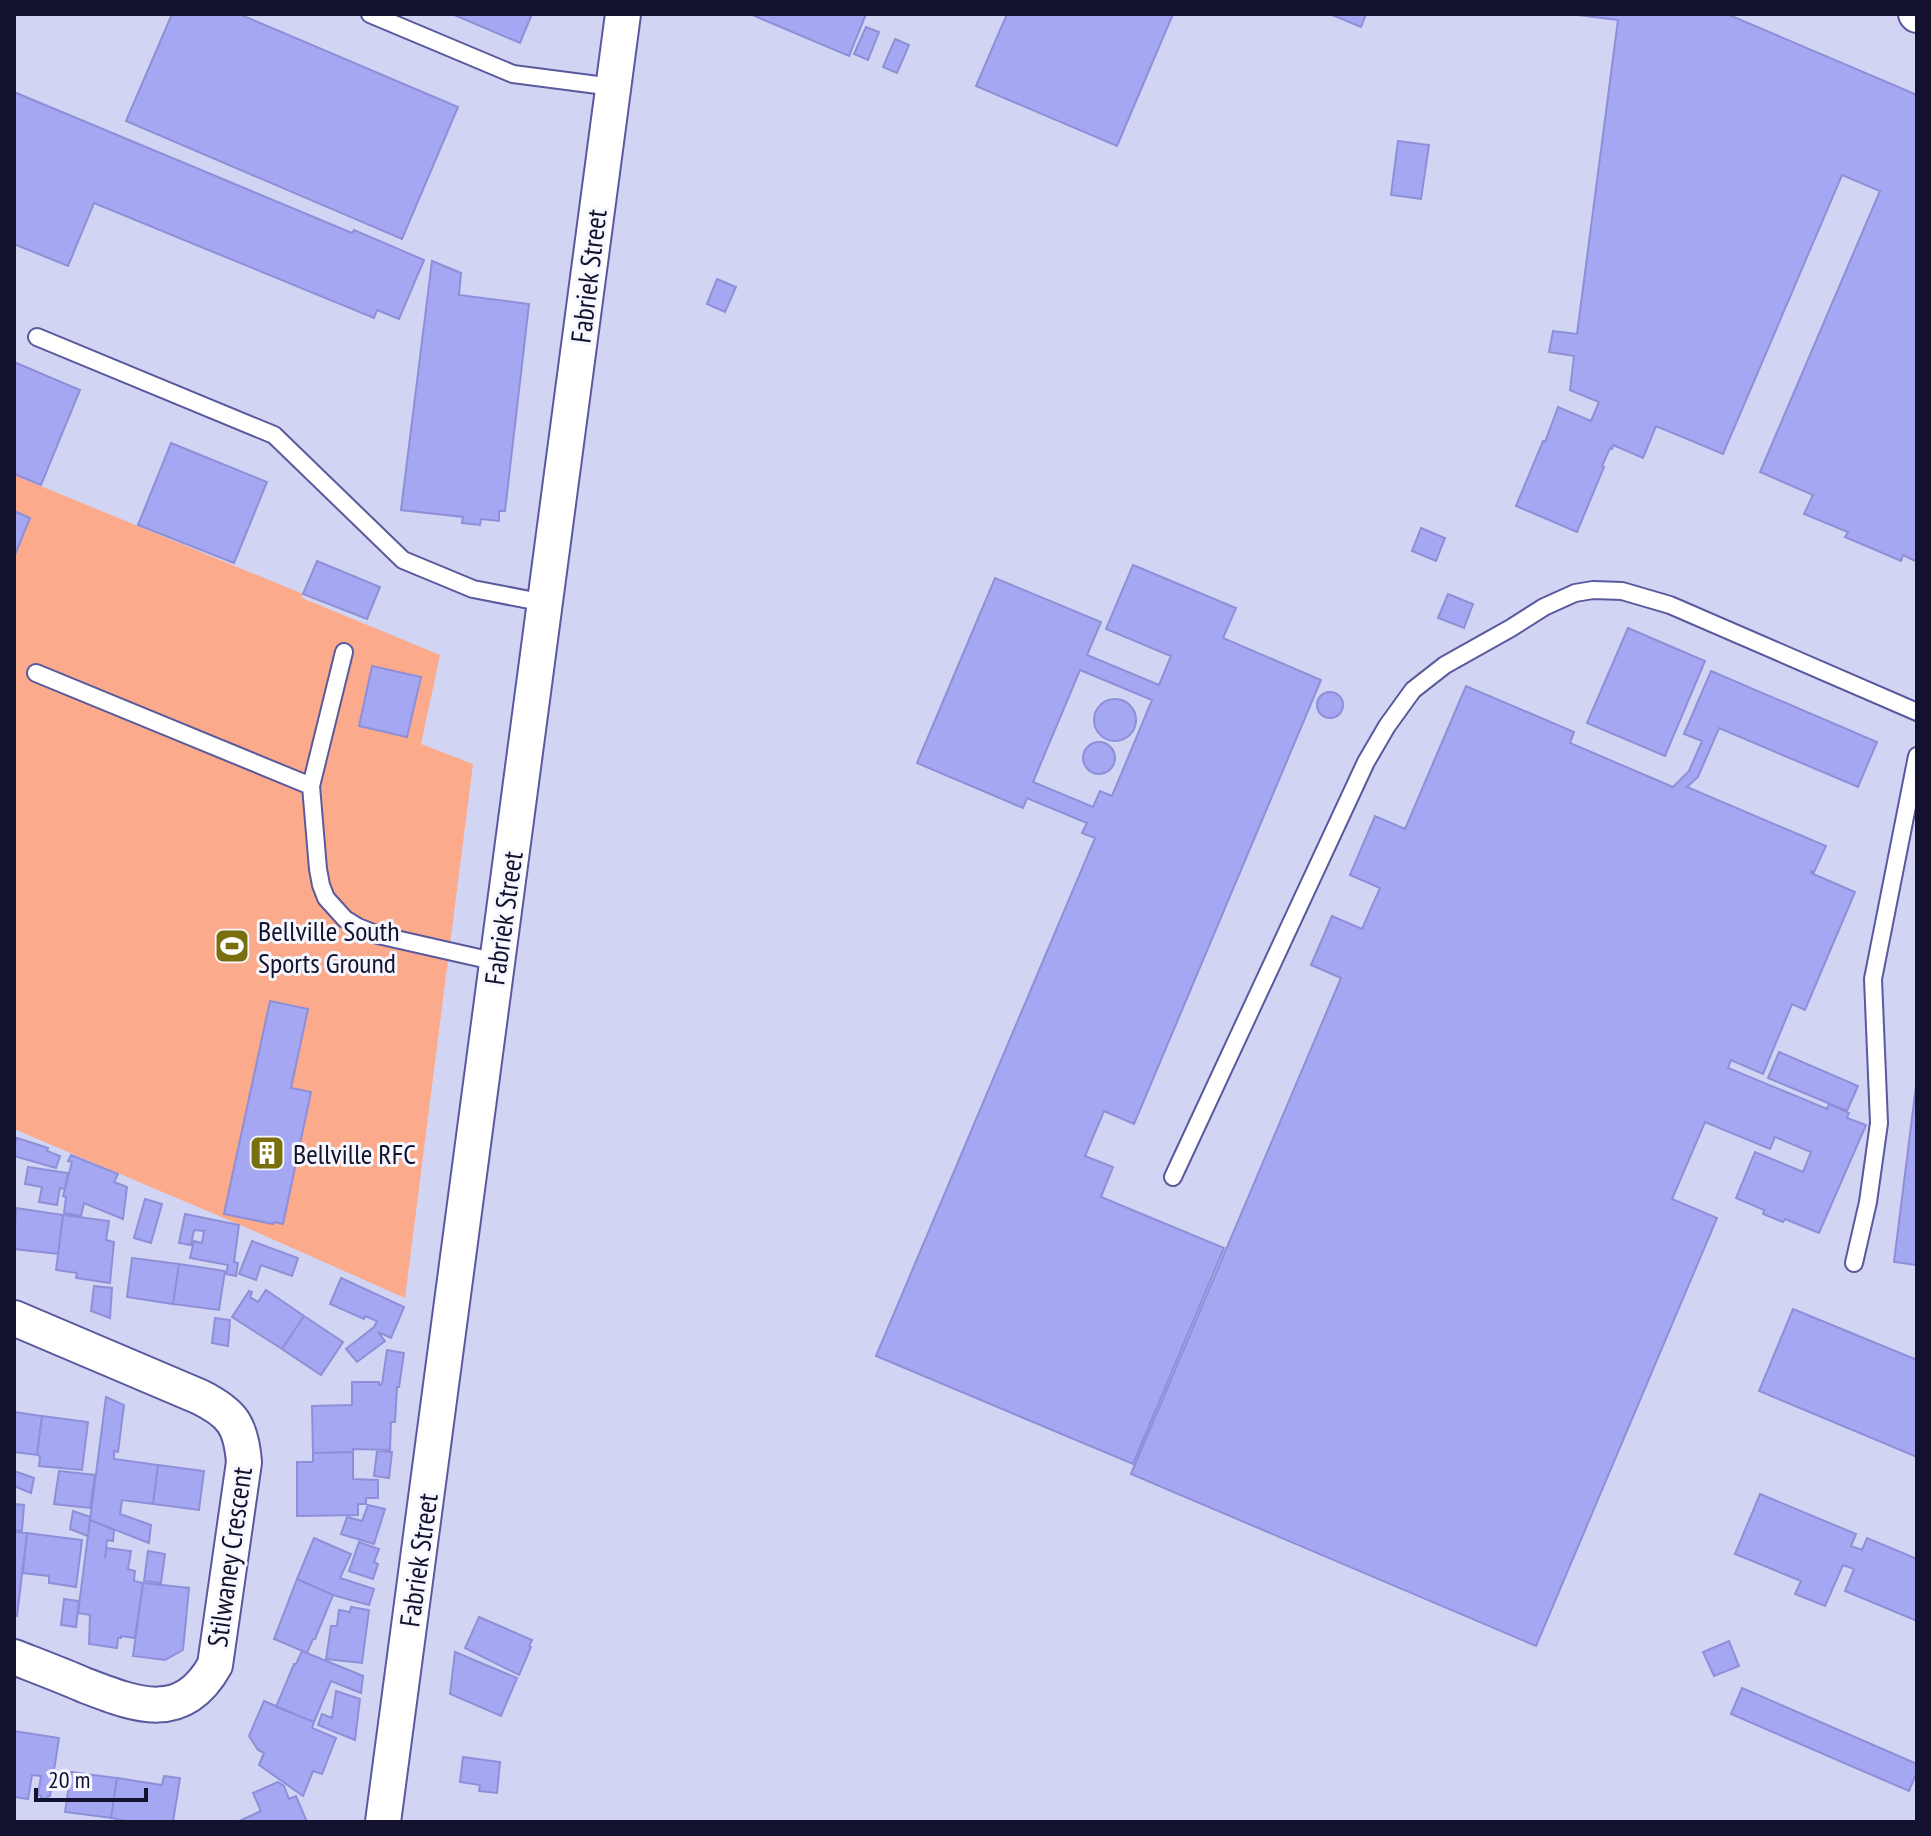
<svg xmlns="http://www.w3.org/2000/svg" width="1931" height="1836" font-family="'PT Sans Narrow',sans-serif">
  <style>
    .green { fill: #fbab8c }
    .building { fill: #a5a7f2; stroke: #8e8fd8; stroke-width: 2; fill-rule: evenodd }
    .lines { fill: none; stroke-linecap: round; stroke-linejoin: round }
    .lane-casing { stroke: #5a599d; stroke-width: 20 }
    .street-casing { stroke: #5a599d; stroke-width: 38 }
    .lane { stroke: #fff; stroke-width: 16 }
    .street { stroke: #fff; stroke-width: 34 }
    .labels { text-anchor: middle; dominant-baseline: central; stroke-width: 6; stroke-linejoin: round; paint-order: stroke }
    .street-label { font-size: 28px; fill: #13122e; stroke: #f6f7ff }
    .poi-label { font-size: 28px; fill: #13122e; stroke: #f6f7ff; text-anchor: start }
  </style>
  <rect width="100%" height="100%" fill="#d2d4f3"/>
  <path class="green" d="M14,475L303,594L302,598L440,655L421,744L473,764L405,1298L245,1227L14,1129Z"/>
  <path class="building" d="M172,14H239L458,107L402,239L126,121Z
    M452,14H532L520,43Z
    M750,14H866L849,56Z
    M1007,14H1173L1117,146L976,86Z
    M1330,14H1366L1361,27Z
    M1570,14H1727L1917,95V562L1903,555L1901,561L1845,537L1848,532L1804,514L1813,495L1760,472L1880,191L1842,175L1723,454L1656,426L1643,458L1613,445L1612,449L1610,448L1602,466L1604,467L1577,532L1516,506L1543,441L1545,442L1558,407L1591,421L1599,402L1570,390L1574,356L1549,352L1553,331L1577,334L1618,20Z
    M866,27L879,32L868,60L854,54Z
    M895,39L909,45L897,73L883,67Z
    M14,92L352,233L354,230L424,260L399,319L377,310L374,318L94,203L68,266L14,244Z
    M1398,141L1429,145L1421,199L1391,195Z
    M432,261L461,273L459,295L529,304L505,511H499V521L481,519L480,525L462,523L463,517L401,510Z
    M717,279L736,287L725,312L707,304Z
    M14,362L80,390L41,485L14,474Z
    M171,443L267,482L234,563L138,525Z
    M14,511L30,518L14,557Z
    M1421,528L1445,538L1436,561L1412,551Z
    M317,561L380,587L367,619L303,594Z
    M1133,565L1236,608L1223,638L1321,680L1134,1124L1104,1111L1085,1156L1113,1167L1101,1197L1224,1248L1133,1464L876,1356L1095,838L1082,833L1087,823L1027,798L1023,808L917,763L995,578L1101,622L1087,655L1159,685L1171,656L1106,629ZM1080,670L1152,700L1112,796L1100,791L1093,807L1033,782Z
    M1448,594L1473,604L1464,628L1438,618Z
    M1628,628L1705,661L1665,756L1587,723Z
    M372,666L421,677L407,737L359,726Z
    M1711,671L1877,742L1858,787L1719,728L1698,777L1687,787L1826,846L1814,872L1811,871V873L1855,892L1805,1010L1792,1004L1763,1074L1731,1060L1728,1068L1827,1109L1829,1104L1849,1113L1847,1118L1866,1125L1819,1233L1785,1219L1783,1222L1763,1214L1764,1210L1736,1198L1755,1152L1803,1172L1811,1152L1775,1137L1770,1149L1705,1122L1672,1199L1717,1218L1536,1646L1131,1474L1341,978L1311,965L1332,916L1362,929L1380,888L1350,875L1375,816L1405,829L1466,686L1574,732L1570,743L1673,787L1689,771L1702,741L1684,734Z
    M1317 705a13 13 0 1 1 26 0a13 13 0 1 1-26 0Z
    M1094 720a21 21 0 1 1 42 0a21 21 0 1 1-42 0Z
    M1083 758a16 16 0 1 1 32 0a16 16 0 1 1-32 0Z
    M270,1001L308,1009L291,1088L311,1092L283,1224L274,1222L273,1224L224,1214Z
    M1779,1052L1858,1086L1847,1111L1768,1078Z
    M1917,1078V1265L1894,1262Z
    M17,1138L48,1148L47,1151L60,1156L56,1168L14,1156V1147Z
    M71,1155L118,1174L114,1182L127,1187L123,1219L84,1203L81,1216L64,1213L66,1197L63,1196L72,1162L68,1161Z
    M28,1167L68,1173L65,1189L60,1188L57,1205L39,1202L42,1187L25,1184Z
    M145,1199L162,1204L151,1243L134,1238Z
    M16,1208L63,1215L58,1254L14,1249Z
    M185,1214L239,1225L234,1262L238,1263L236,1276L226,1274L228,1265L190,1258L194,1241L202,1243L204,1231L194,1230L191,1245L179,1243Z
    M63,1215L109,1221L106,1240L114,1242L110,1283L76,1278L77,1273L56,1270Z
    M252,1241L298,1258L292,1276L261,1265L256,1280L239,1274Z
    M132,1258L179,1264L173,1304L127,1297Z
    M179,1264L225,1271L219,1310L173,1304Z
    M341,1278L404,1307L391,1338L378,1332L385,1341L357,1362L346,1349L374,1327L377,1321L365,1316L364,1319L330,1304Z
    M94,1286L112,1288L110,1318L91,1311Z
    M266,1290L304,1316L282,1349L232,1317L249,1291L252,1292L250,1297L258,1302Z
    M1793,1309L1917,1360V1457L1759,1391Z
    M304,1316L343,1342L321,1375L282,1349Z
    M215,1318L230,1320L228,1346L212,1343Z
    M387,1350L404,1353L399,1387H397L395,1422H391L390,1450L353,1449V1452L313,1453L312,1406L352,1405V1382H379V1385L382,1384Z
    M106,1397L124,1405L118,1452L114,1451V1459L158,1465L153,1504L122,1500L120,1514L151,1525L149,1543L90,1520Z
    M14,1412L42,1416L37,1455L14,1452Z
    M42,1416L88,1422L82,1470L39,1466L40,1456L37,1455Z
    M377,1451L392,1452L389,1478L374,1476Z
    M353,1452V1479L378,1480V1498H366V1504H358V1515L297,1516V1462H313V1453Z
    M158,1465L204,1471L199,1510L153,1504Z
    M14,1471L34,1478L31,1493L14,1486Z
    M59,1471L95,1475L90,1508L54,1504Z
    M1760,1494L1856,1534L1851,1546L1862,1550L1867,1538L1917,1559V1621L1845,1591L1854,1569L1843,1565L1825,1606L1795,1594L1801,1581L1735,1554Z
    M14,1504L24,1505L22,1531L14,1530Z
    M368,1505L385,1509L374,1544L341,1534L347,1517L362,1521Z
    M73,1511L90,1517L88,1536L70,1529Z
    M90,1520L114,1530L113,1541L107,1540L105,1558L107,1548L131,1551L128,1569L135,1571L134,1581L143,1583L135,1638L121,1636V1638H118L117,1648L89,1644L90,1615L78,1613Z
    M14,1532L27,1533L17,1616L14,1615Z
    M27,1533L82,1540L76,1587L49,1583V1576L23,1573Z
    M314,1538L351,1554L340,1578L374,1589L369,1605L333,1595L297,1579Z
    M359,1542L379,1549L374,1562L378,1564L373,1579L349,1571Z
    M148,1551L165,1554L161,1583L144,1581Z
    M297,1579L333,1595L315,1639H313L307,1653L274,1639Z
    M143,1583L189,1588L183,1650L165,1660L133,1656Z
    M64,1599L79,1601L76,1627L61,1625Z
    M351,1607L369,1610L362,1663L326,1659L331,1626H337L339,1610L350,1612Z
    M479,1617L532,1640L529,1646L531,1647L519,1675L465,1648Z
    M1729,1641L1739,1666L1714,1676L1703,1652Z
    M302,1651L363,1676L361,1693L331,1681L314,1722L276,1707L294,1664H296Z
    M455,1652L517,1678L501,1716L450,1694Z
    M1742,1688L1917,1764V1772L1909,1791L1731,1714Z
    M336,1691L360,1699L355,1740L318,1725L322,1714L332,1718Z
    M264,1701L314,1722L312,1728L336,1738L322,1774L313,1771L303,1796L259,1765L264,1753L258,1750L249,1736Z
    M14,1731L59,1738L50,1796H48V1800L41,1798V1796L38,1795L41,1776L32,1775L28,1799L14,1797Z
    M463,1757L500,1762L497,1793L479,1791L480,1785L460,1782Z
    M71,1772L117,1778L111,1818L65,1812Z
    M164,1776L180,1778L173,1822H131L111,1818L117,1778L162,1785Z
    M278,1782L284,1786L289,1799L296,1796L307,1822H237L261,1811L253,1793Z"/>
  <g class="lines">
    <defs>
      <path id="lane" d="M370,14L513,74L613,87
        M37,337L274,435L403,560L473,589L545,603
        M344,652L311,786L318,869L321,885L326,898L345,919L358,927L378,935L497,962
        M36,673L311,786
        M1173,1177L1366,762L1387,726L1413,690L1445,665L1511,628L1544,607L1575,593L1593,590L1622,591L1670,605L1917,712
        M1854,1263L1868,1202L1879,1123L1873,979L1917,756"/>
      <path id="street" d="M1916,14L1917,15
        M14,1318L200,1397C232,1413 241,1425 244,1462L215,1665C182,1724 136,1705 84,1685C61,1675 37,1666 14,1657
        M383,1822L623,14"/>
    </defs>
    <use href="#lane" class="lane-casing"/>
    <use href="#street" class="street-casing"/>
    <use href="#lane" class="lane"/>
    <use href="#street" class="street"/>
  </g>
  <defs>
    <symbol id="stadium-square" viewBox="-11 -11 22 22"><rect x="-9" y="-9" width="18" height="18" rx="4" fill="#7a6f0e" stroke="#f6f7ff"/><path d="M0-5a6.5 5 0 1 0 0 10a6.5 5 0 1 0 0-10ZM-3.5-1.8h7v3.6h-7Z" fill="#fff"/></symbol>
    <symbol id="building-square" viewBox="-11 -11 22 22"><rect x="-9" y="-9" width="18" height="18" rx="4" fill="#7a6f0e" stroke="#f6f7ff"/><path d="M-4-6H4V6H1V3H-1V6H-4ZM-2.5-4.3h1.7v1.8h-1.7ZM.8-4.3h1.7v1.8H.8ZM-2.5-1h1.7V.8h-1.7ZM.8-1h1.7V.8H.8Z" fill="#fff"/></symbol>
  </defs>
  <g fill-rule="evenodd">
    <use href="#stadium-square" x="212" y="926" width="40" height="40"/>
    <use href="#building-square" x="247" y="1133" width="40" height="40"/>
  </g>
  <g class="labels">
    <g class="street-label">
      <text transform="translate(588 276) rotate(-83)">Fabriek Street</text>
      <text transform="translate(503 918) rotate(-82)">Fabriek Street</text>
      <text transform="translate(229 1557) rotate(-82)">Stilwaney Crescent</text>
      <text transform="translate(418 1560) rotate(-82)">Fabriek Street</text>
    </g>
    <g class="poi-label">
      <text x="258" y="930">Bellville South<tspan x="258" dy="32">Sports Ground</tspan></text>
      <text x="293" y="1153">Bellville RFC</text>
    </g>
  </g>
  <rect width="1931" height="1836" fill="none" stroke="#13122e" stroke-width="32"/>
  <path d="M36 1788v12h110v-12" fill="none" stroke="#13122e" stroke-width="4"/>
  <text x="48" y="1788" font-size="24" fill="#13122e" stroke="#f6f7ff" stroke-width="6" paint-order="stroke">20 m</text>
</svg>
